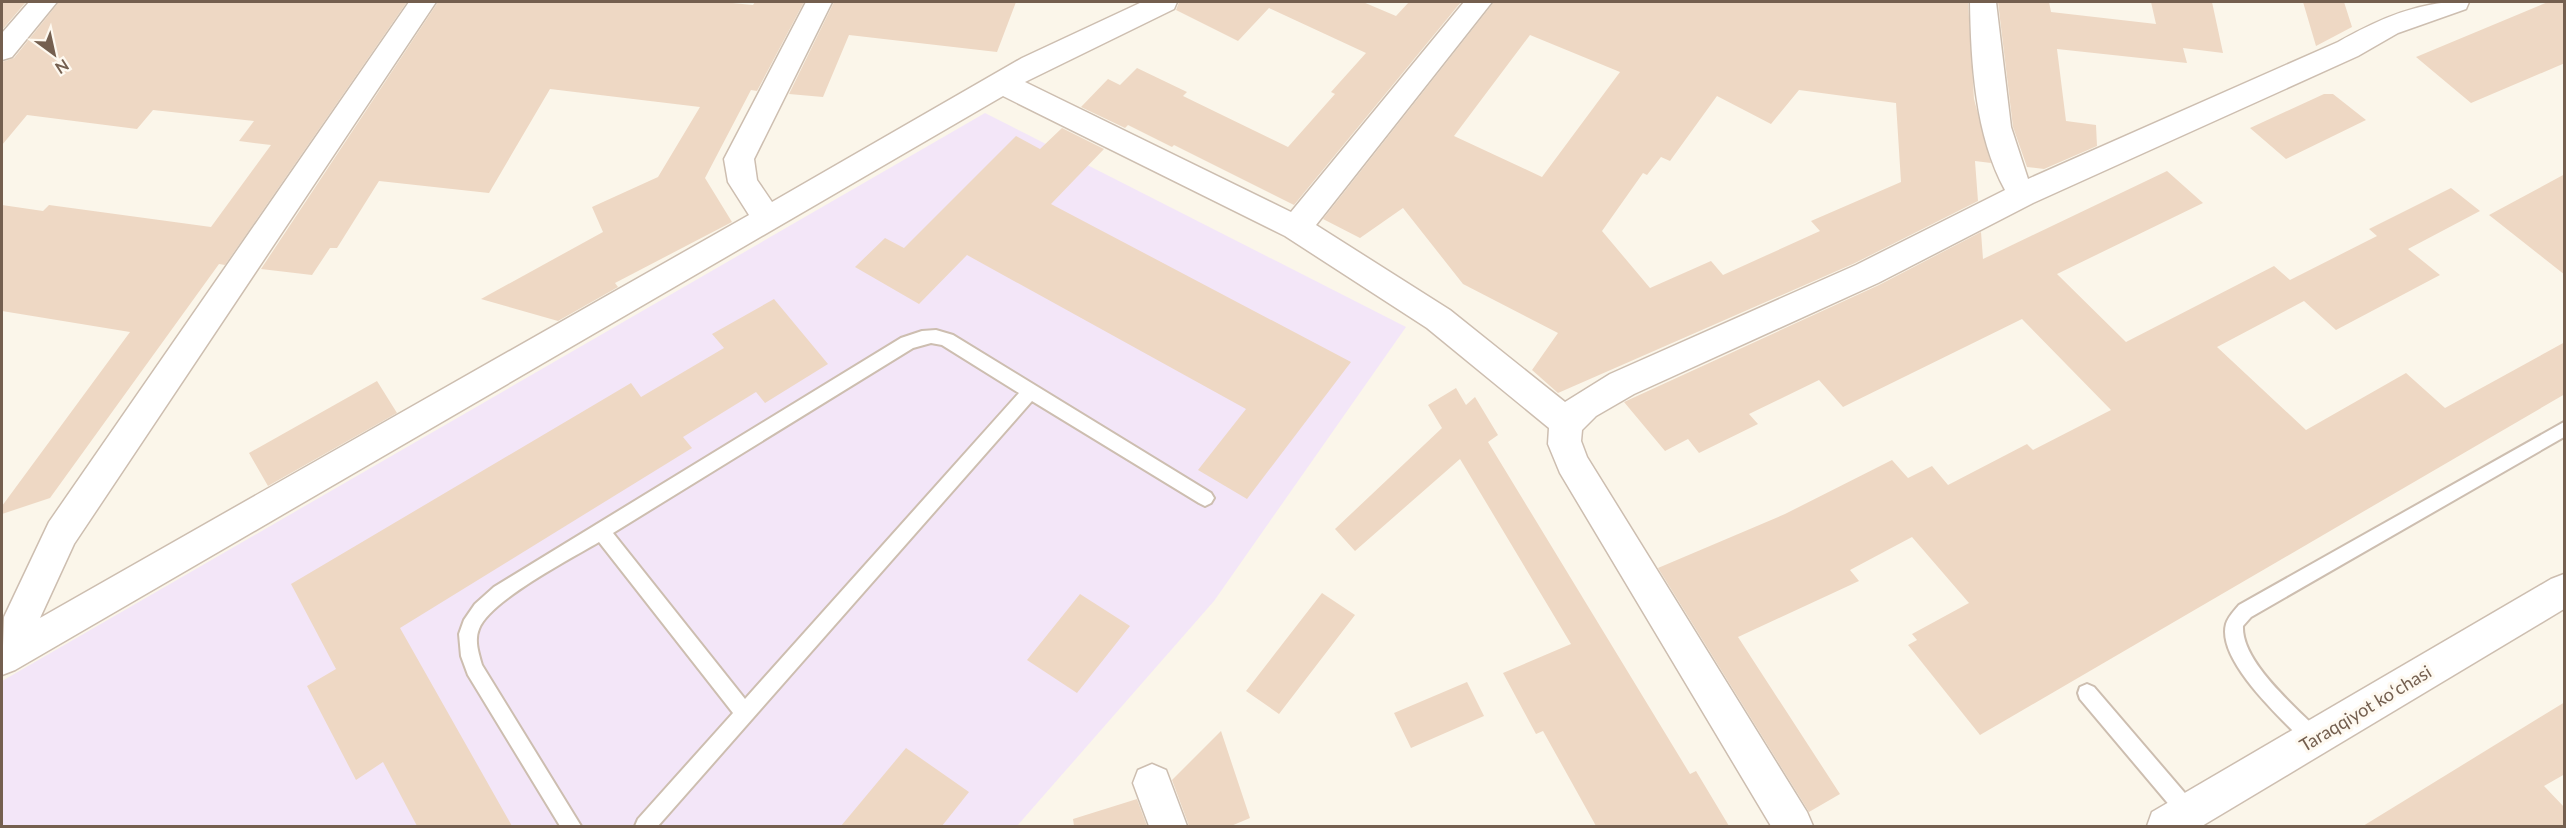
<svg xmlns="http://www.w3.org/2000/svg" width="2566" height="828" font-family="Lato,sans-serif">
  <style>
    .education { fill: #f3e6f8 }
    .building { fill: #eed8c4; fill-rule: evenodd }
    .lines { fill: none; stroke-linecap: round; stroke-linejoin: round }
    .service-casing { stroke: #cdbeb0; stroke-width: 4 }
    .minor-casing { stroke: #cdbeb0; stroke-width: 3 }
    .tertiary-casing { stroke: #cdbeb0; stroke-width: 3 }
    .service { fill: #fff; fill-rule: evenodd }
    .minor { fill: #fff; fill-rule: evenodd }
    .tertiary { fill: #fff; fill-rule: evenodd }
    .labels { text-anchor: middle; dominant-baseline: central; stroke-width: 6; stroke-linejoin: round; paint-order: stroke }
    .street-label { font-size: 18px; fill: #745f4f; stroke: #fef9f0 }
  </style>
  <rect width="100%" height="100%" fill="#fbf6ea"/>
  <path class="education" d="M985,113L1406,327L1214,601L1017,826H2V681Z"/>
  <path class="building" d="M2,2H26L2,30Z
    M59,2H407L225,265L219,264L50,498L2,514V506L130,332L2,311V205L43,211L49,205L211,227L271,145L239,141L254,121L153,110L137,129L27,115L2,145V62L14,58Z
    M438,2H722L753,5L755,2H804L757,91L751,90L705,178L732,222L615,283L618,287L558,321L481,299L603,232L592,207L658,177L700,107L550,89L489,193L379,181L337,248H330L312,275L261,269Z
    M834,2H1016L997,52L849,35L823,97L789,94Z
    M1179,2H1363L1396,16L1409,2H1461L1294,205L1174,145L1172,147L1128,125L1125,128L1081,107L1108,79L1120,85L1137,68L1187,92L1183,96L1288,147L1335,94L1331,92L1366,53L1269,8L1238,41L1176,10Z
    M1494,2H1968L1974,99L1991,163L1975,161L1978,201L1855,263L1558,393L1532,370L1558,333L1463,284L1403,208L1360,238L1323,219ZM1530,35L1620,72L1542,177L1454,136ZM1799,90L1896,103L1901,182L1811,221L1820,231L1723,275L1711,261L1650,288L1602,231L1643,173L1647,175L1661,157L1670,161L1717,96L1771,124Z
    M1998,2H2049L2051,12L2156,24L2151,2H2212L2223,53L2183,48L2187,63L2057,49L2066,121L2096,125L2097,146L2044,169L2027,167L2013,127Z
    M2303,2H2344L2352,27L2316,46Z
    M2548,2H2565V63L2471,103L2416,57Z
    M2324,94H2333L2366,120L2286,159L2250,128Z
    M1062,128L1104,149L1051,204L1351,362L1247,499L1198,470L1246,409L967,255L919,304L855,267L885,238L904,248L1016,136L1040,149Z
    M2167,171L2203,203L2057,274L2126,342L2274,266L2290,280L2377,236L2369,229L2451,188L2480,211L2408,249L2440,275L2336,330L2304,301L2217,347L2306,430L2406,373L2445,408L2565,342V394L1980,735L1908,645L1917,640L1912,634L1969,603L1912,537L1850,570L1859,581L1738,637L1840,794L1809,812L1658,568L1785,514L1892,460L1908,478L1932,466L1948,485L2027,444L2033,450L2111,410L2022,319L1843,407L1819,380L1749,414L1758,424L1699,453L1688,439L1665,451L1624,402L1879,285L1981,232L1983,259Z
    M2565,174V275L2489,215Z
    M774,299L828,364L765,403L756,392L683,437L692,448L400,628L512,826H417L383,762L356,780L307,686L336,669L291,584L631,383L641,397L724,348L712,334Z
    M377,381L397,413L268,486L249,453Z
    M1456,388L1466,405L1475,397L1498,435L1488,442L1690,774L1696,771L1729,826H1596L1543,731L1536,734L1503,673L1571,644L1460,459L1355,551L1335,529L1442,428L1428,405Z
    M1322,593L1355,615L1279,714L1246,691Z
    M1080,594L1130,626L1077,693L1027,660Z
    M1467,682L1484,716L1411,748L1394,713Z
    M2565,702V774L2544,786L2565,808V826H2363Z
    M1221,731L1250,818L1231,826H1189L1172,780Z
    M906,748L969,792L942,826H841Z
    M1137,799L1147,826H1074L1073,819Z"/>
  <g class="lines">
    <defs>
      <path id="service" d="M936,330L953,335L1211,493L1214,498L1211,503L1205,506L1199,503L1032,401L658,826H635L638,819L733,713L599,542C572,558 489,601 479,629C474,641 479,654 482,665L581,826H560L468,675L461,656L459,634L464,620L475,604L494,587L901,338L922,331ZM931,343L942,345L1019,393L745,699L613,533L913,348Z
        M2564,422V437L2251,617L2243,626C2241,662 2297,708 2321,733L2323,739L2321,745L2314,748L2307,745C2284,721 2216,661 2226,624C2228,617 2234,611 2239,605Z
        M2087,684L2094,687L2196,806L2199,813L2196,820L2189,823L2182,820L2080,699L2078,693L2080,687Z"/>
      <path id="minor" d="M29,2H57L12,57L2,60V33Z
        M409,2H436L74,544L40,618L749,215L728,182L724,159L806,2H832L754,159L757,180L772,202L1022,58L1142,2H1177L1174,9L1025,82L1291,212L1464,2H1492L1316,225L1450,310L1565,402L1610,374L1856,265L2005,190C1975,135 1971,63 1970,2H1996L2011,127L2028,179L2338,42C2379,19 2421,0 2469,2L2466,9L2398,33L2358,56L2033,203L1878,283L1634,394L1596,416L1582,430L1581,441L1587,457L1807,812L1813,826H1771L1560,473L1548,444L1549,428L1427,328L1285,236L1003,96L15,670L2,675L4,617L49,522Z
        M1152,764L1166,770L1187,826H1149L1133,783L1138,770Z"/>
      <path id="tertiary" d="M2564,574V609L2202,826H2147L2152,812L2551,579Z"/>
    </defs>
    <use href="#service" class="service-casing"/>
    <use href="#minor" class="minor-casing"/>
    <use href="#tertiary" class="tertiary-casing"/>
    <use href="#service" class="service"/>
    <use href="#minor" class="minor"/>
    <use href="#tertiary" class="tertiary"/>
  </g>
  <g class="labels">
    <g class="street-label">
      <text transform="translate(2365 708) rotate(-31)">Taraqqiyot koʻchasi</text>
    </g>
  </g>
  <rect width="2566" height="828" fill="none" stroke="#745f4f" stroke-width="6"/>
  <g transform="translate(54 54) rotate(147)" stroke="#fef9f0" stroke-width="4.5" paint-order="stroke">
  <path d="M0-4.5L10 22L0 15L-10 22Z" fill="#745f4f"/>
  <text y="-9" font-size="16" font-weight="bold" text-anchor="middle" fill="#745f4f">N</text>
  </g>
</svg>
